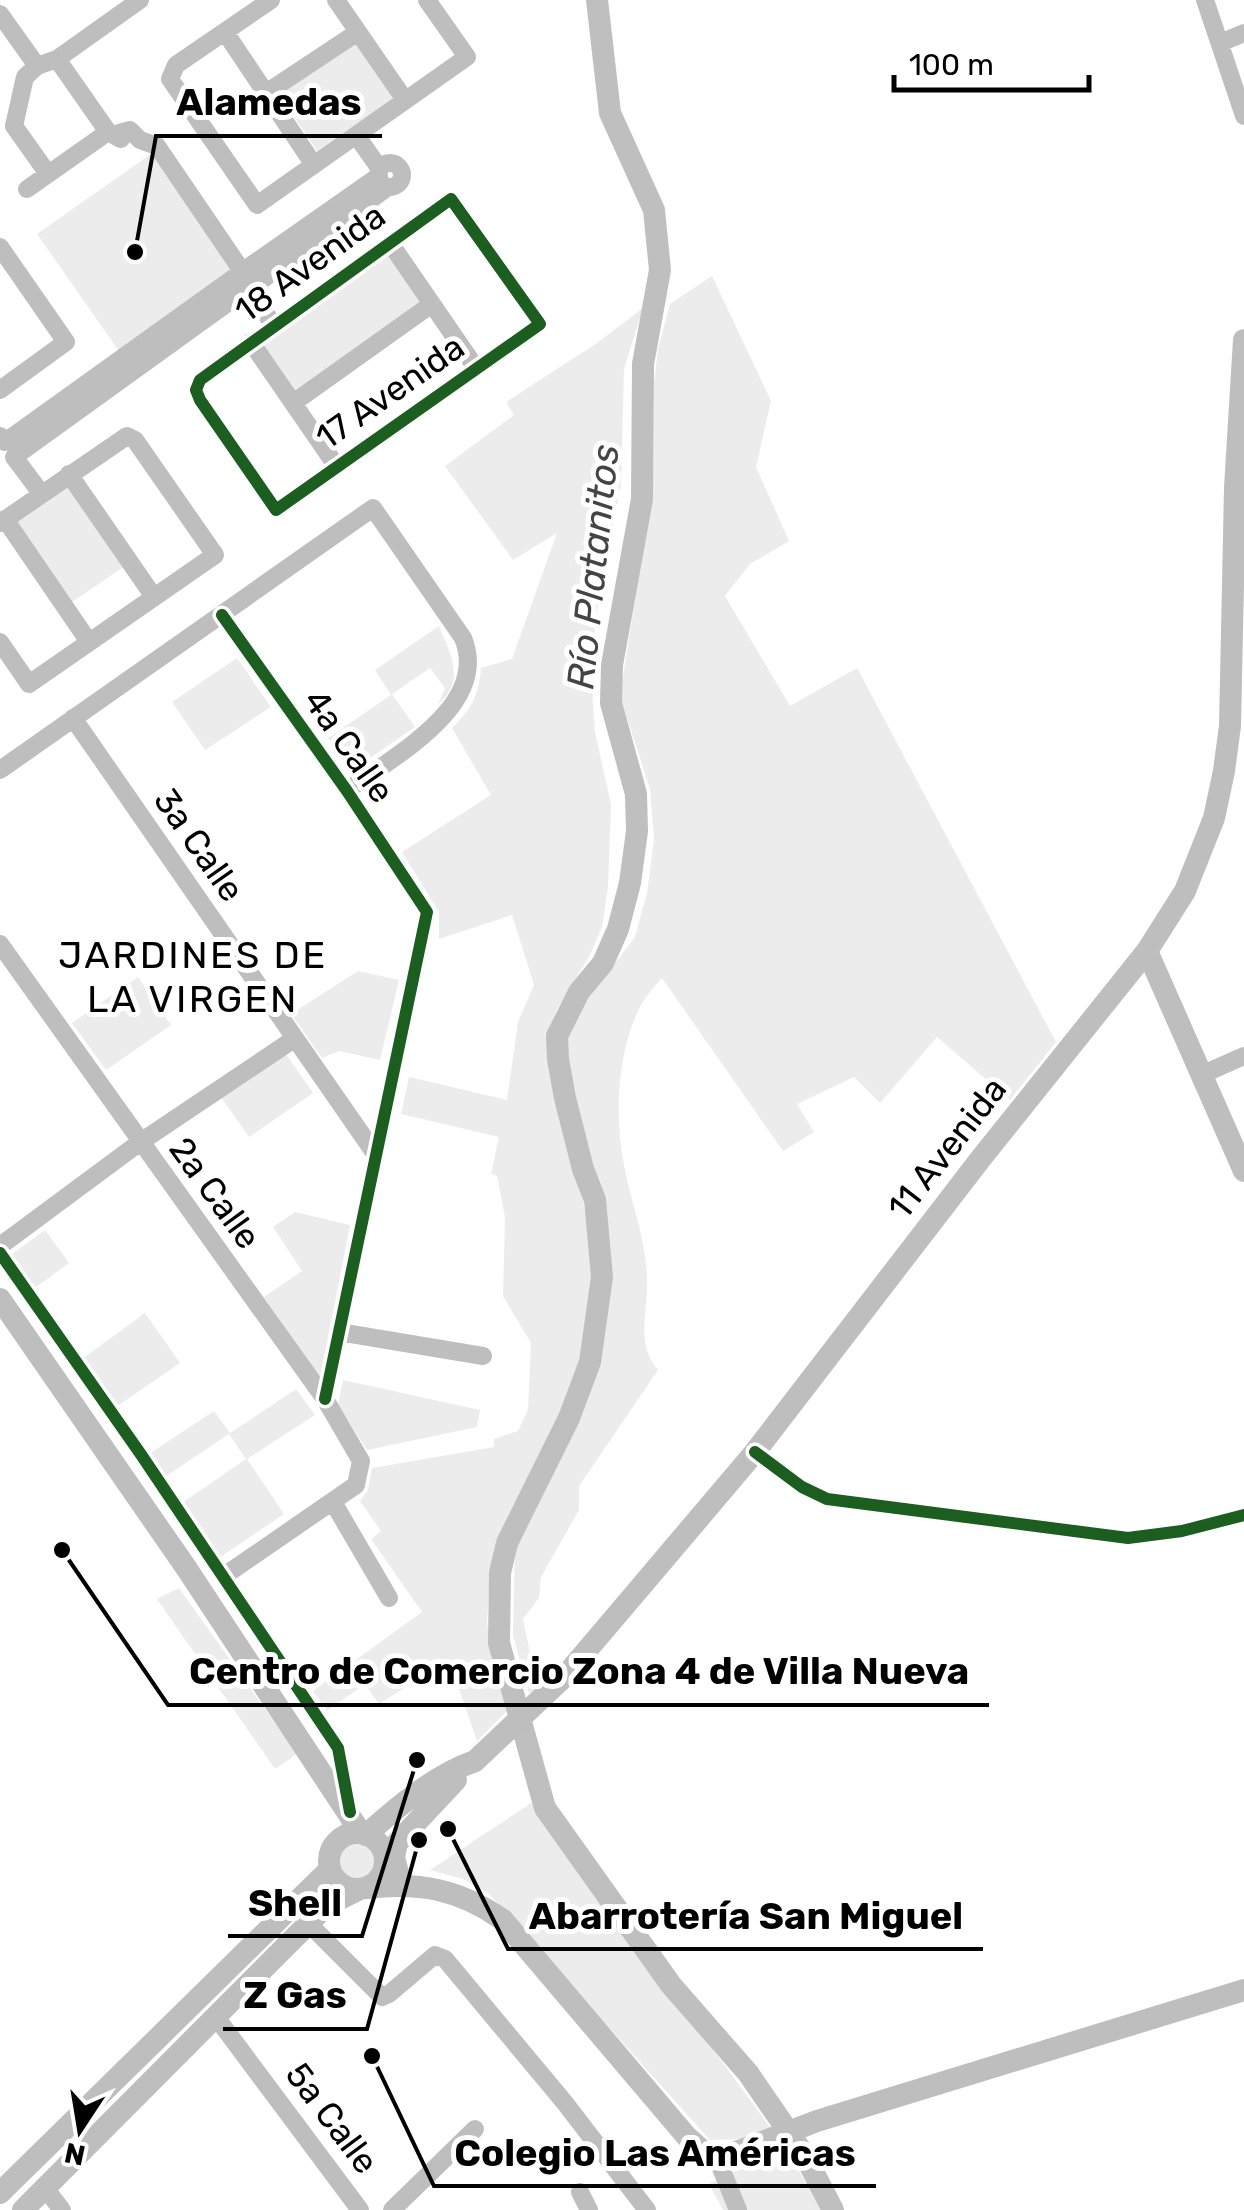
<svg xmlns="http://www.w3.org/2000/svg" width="1244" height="2210" font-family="Rubik,sans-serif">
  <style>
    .green { fill: #ececec }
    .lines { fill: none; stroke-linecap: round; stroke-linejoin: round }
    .river { stroke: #bfbfbf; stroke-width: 22 }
    .minor { stroke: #bebebe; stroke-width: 18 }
    .major { stroke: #bebebe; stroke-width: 22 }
    .cycleway-casing { stroke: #fff; stroke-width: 19 }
    .cycleway { stroke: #1b5e20; stroke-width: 12 }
    .labels { text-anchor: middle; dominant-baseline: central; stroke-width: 10; stroke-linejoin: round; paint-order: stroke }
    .street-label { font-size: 35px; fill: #000; stroke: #fff }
    .water-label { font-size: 38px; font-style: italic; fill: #444; stroke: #fff }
    .neighbourhood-label { font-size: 38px; letter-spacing: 2.5px; fill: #000; stroke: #fff }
    .leader { fill: none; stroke: #000; stroke-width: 4 }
    .callout-dot { fill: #000; stroke: #fff; stroke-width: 4 }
    .callout-label { font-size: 38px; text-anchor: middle; font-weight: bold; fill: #000; stroke: #fff; stroke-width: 10; stroke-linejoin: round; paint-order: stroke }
  </style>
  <rect width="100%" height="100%" fill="#fff"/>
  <path class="green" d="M356,42L395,98L317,151L279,94Z
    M151,154L233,271L119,351L37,234Z
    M387,252L423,301L296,393L260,344Z
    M712,276L771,401L756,467L789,541L750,564L725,596L790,706L857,668L1056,1042L1010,1100L937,1037L880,1103L854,1077L797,1104L814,1132L783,1151L662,978C654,987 644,998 639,1009C617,1054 615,1112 623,1160C630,1201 647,1240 647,1281C648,1313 635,1343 658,1370L579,1486V1510L541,1577L539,1598L523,1619L531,1658L540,1677L536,1689L529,1694L513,1635L515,1547L540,1498L595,1363L608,1279L599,1193L571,1086L567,1034L575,1016L635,937L647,893L654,840L650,789L620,696L653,485L654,384L658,349L670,304Z
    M643,308L624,369L621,484L595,621L592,689L595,732L611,805L608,887L602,927L590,955L557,1009L549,1031L556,1103L583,1200L594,1264L590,1320L575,1384L531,1473L520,1508L499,1542L489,1586L487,1623L494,1664L509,1709L477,1741L455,1678L436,1668L379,1704L365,1684L327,1711L313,1691L422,1612L371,1539L381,1531L360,1501L368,1490L372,1468L494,1447V1439L518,1431L528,1410L531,1343L503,1296L505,1217L497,1176L491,1174L499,1137L401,1114L409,1077L507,1100L518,1022L534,985L512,915L439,939V912L402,852L491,795L452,728C471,710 479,695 481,668L512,659L557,533L513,560L445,466L514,415L506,402L597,343Z
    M67,483L125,566L72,602L14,519Z
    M439,626C451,655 466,681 438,704L445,688L430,668L392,694L415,727L351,771L328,738L391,695L375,670Z
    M237,658L271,707L205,750L172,702Z
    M358,971L399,980L380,1060L339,1051L322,1058L291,1014Z
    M138,977L171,1025L106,1070L72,1023Z
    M286,1054L313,1093L249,1137L221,1097Z
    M295,1212L350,1225L320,1379L264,1297L302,1271L273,1227Z
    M45,1230L69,1263L32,1290L8,1257Z
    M145,1313L180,1363L116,1407L82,1359Z
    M343,1380L480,1410L477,1427L367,1450L338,1405Z
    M296,1389L315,1415L247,1459L284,1514L219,1558L182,1503L246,1459L229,1434L165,1477L149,1454L214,1411L230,1433Z
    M179,1588L297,1754L275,1769L157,1599Z
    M531,1803L770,2127L744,2139L710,2140L489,1894L463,1879L430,1870Z
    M337 1862a19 19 0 1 1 38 0a19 19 0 1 1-38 0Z
    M785,2147L822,2210H723L709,2184Z"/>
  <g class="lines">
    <path class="river" d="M597,0L610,113L654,210L660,270L643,364L642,499L612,665L611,703L636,794L637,831L630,883L618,929L603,963L579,992L557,1036L558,1059L565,1098L583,1169L595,1200L602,1277L590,1362L569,1418L507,1543L500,1573L499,1643L545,1808L671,1985L748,2073L805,2156L833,2210"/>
    <path class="minor" d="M271,0L176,65L170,79L257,205L467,57L427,0
      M336,0L405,100
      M1205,0L1244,116
      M0,14L37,66
      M225,32L314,165
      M1220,43L1244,33
      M57,59L108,132L121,139
      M266,93L358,32
      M116,134L130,130L140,140L157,146L242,271
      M356,135L380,169
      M378 175a12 12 0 1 1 24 0a12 12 0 1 1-24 0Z
      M48,174L14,126L25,77L37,66L57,59L140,0
      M27,189L108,132
      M451,199L540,324L276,510L200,400L196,390L200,380Z
      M390,243L476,368
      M0,247L66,342L0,390
      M246,269L379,176
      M255,284L257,275L250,269L239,274L235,281L239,289L251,288L388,187
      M251,342L337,467
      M293,403L432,304
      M0,436L5,442L239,274
      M69,474L154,597
      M41,493L14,457L247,289L274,325
      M5,519L89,642
      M0,523L127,436L135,440L215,555L29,684L0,642
      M222,615L347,791L427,912L325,1399
      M73,718L376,1155
      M0,770L373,508L463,638C491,706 393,756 347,791
      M0,944L325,1399L361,1461L356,1485L224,1576
      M1201,1075L1244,1056
      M0,1246L139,1143L294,1039
      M0,1253L142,1456L338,1748L350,1812
      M339,1332L483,1356
      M755,1452L802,1487L827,1499L1128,1538L1182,1531L1244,1515
      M333,1502L389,1598
      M309,1924L382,1997L389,1994L435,1955L445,1959L565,2103L647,2210
      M216,2017L360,2210
      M716,2156L738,2210
      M45,2188L62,2210
      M580,2192L589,2210
      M392,2210L475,2129"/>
    <path class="major" d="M1147,951L1244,1171
      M0,1299L187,1569L361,1833
      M329 1861a28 28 0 1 1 56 0a28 28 0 1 1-56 0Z
      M366,1835C398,1806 435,1775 475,1761L566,1675L755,1452L982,1157L1147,951L1185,891L1214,818L1224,771L1230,726L1235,488L1244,340
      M398,1873L394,1857L397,1843L456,1780
      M367,1888C420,1882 459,1889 503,1920L687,2137L705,2153L716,2156L739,2151L817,2121L1244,1990
      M0,2193L330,1869
      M23,2210L326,1906L360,1889"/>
    <defs>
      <path id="cycleway" d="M451,199L540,324L276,510L200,400L196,390L200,380Z
        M222,615L347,791L427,912L325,1399
        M0,1253L142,1456L338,1748L350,1812
        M755,1452L802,1487L827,1499L1128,1538L1182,1531L1244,1515"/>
    </defs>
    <use href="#cycleway" class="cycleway-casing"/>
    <use href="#cycleway" class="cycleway"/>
  </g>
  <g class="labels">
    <g class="street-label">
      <text transform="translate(310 263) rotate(-36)">18 Avenida</text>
      <text transform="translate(390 392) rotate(-35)">17 Avenida</text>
      <text transform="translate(349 746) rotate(55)">4a Calle</text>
      <text transform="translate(199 845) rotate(55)">3a Calle</text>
      <text transform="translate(947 1148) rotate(-52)">11 Avenida</text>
      <text transform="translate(215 1193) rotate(54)">2a Calle</text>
      <text transform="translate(332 2118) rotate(53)">5a Calle</text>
    </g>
    <g class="water-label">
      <text transform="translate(593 567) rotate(-84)">Río Platanitos</text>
    </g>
    <g class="neighbourhood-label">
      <text x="193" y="955">JARDINES DE<tspan x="193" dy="44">LA VIRGEN</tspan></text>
    </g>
  </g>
  <path class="leader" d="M135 252L156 136H382M62 1550L168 1705H989M417 1760L362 1936H228M448 1829L508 1949H983M419 1840L367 2029H223M372 2056L434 2186H876"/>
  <g class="callout-dot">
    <circle cx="135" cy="252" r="10"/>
    <circle cx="62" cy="1550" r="10"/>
    <circle cx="417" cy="1760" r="10"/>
    <circle cx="448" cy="1829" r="10"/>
    <circle cx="419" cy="1840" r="10"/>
    <circle cx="372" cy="2056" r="10"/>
  </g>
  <g class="callout-label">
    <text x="269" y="115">Alamedas</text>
    <text x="579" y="1684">Centro de Comercio Zona 4 de Villa Nueva</text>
    <text x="295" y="1916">Shell</text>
    <text x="746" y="1929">Abarrotería San Miguel</text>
    <text x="295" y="2008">Z Gas</text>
    <text x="655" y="2166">Colegio Las Américas</text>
  </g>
  <g transform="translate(80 2130) rotate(192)" stroke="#ffffff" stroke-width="8" paint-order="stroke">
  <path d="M0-8L18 38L0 25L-18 38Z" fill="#000000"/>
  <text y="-15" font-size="28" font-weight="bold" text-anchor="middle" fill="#000000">N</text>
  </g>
  <path d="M894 75v15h195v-15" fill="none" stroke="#000000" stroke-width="5"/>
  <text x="909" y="75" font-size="30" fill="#000000" stroke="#ffffff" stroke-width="8" paint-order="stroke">100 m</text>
</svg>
